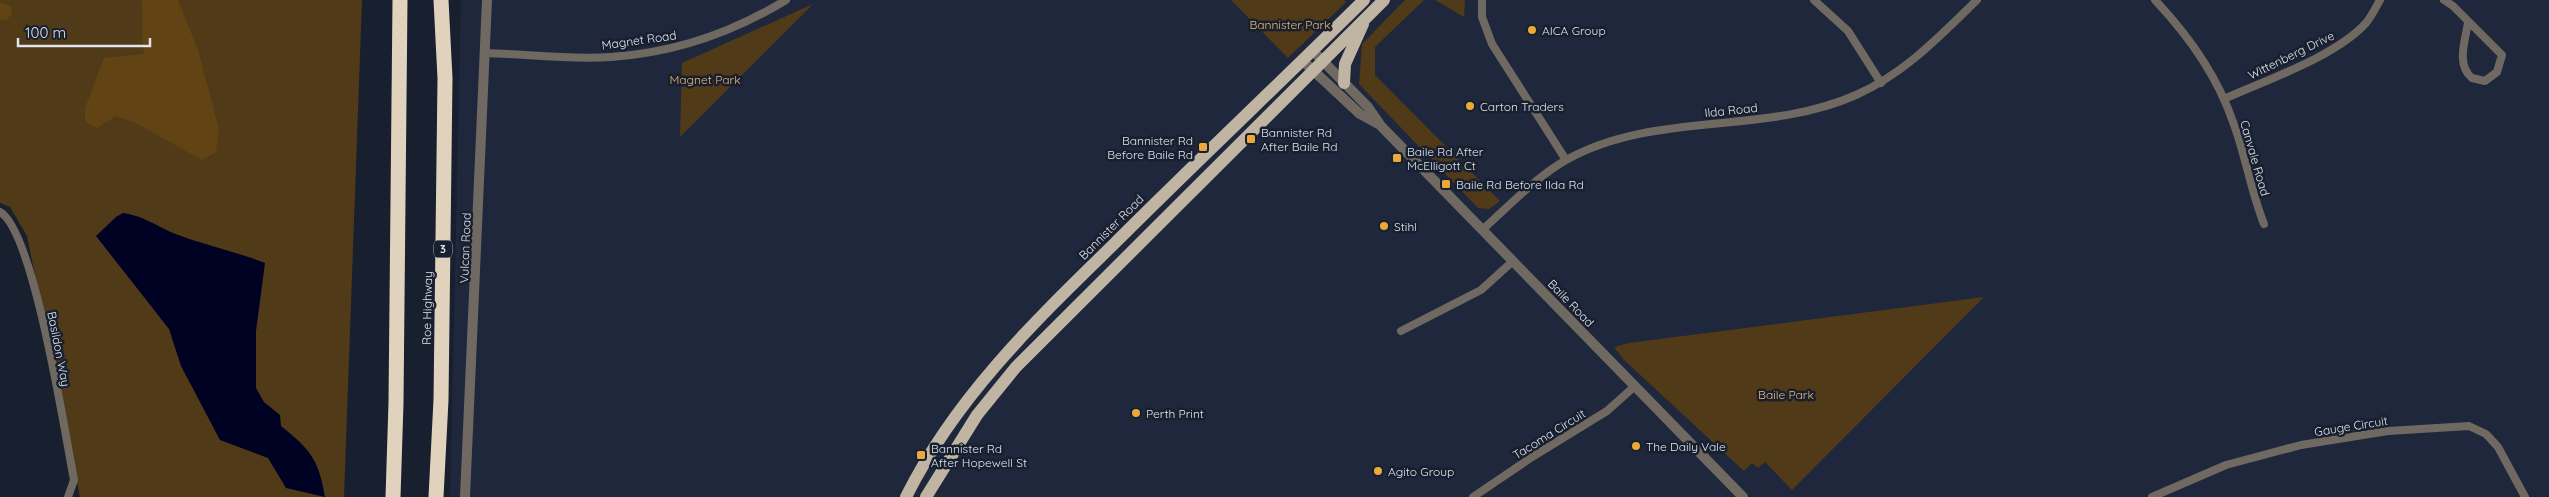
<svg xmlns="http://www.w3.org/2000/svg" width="2549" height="497" font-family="Quicksand,sans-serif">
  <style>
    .built { fill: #1e273c }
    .green { fill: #513a17 }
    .forest { fill: #624414 }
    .water { fill: #000224 }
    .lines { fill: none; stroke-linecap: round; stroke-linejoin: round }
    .minor { stroke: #6f6961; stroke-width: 8 }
    .tertiary { stroke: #6f6961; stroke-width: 10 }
    .primary { stroke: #c0b4a3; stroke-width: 12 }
    .motorway { stroke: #e1d2be; stroke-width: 15 }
    .poi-dot { fill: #eda83b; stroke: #181f2e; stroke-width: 2 }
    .labels { text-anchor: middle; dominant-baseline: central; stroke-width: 5; stroke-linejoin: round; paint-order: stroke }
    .shield { fill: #181f2e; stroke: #a3a9b5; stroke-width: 1 }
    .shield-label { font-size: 11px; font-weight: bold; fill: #dfe4ef }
    .park-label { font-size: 12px; fill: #ebb973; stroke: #181f2e }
    .poi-label { font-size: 12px; fill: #dfe4ef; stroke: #181f2e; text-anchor: start }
    .street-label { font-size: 12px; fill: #dfe4ef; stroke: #181f2e }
  </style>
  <rect width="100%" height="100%" fill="#181f2e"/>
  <path class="built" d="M461,0H2549V497H450Z"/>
  <path class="green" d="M0,0H362L344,497H80L27,236L10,207L0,203Z
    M1231,0H1344L1346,2L1288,58Z
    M1405,0H1424L1375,47V75L1500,201L1489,209L1478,208L1359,84L1362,44Z
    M1435,0H1465L1464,17Z
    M813,4L680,137L682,63Z
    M1984,297L1792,490L1765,462L1758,468L1752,463L1744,471L1624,360L1614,347L1629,343Z"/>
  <path class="forest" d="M142,0H178L199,53L219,130L216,152L202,160L136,123L116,116L97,128L85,122V108L104,58L144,54C141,36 143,19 142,0Z
    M0,2L11,6L12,14L6,20H0Z"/>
  <path class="water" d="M123,213C141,215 157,226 173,233C203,245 235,251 265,263L256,331V388L264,402L280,415L281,426C310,449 319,460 325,497L286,488L268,458L220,440L181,366L169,329L96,236L116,217Z"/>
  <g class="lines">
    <path class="minor" d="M1482,0V17L1492,44L1566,160
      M1814,0L1848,31L1881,83
      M2155,0C2188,35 2217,75 2233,122C2246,156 2250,189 2264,224
      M2444,0L2453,6L2502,55L2497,72L2485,81L2472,78C2456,65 2465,41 2468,23
      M485,53C526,54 569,60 611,57C674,53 732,33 786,0
      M2224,99C2266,80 2335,57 2366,23C2372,16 2376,7 2380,0
      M0,212C34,231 65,434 74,480L68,497
      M1482,230C1509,206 1535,178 1566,160C1655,110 1764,136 1856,95C1904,74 1940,36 1977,0
      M1401,331L1481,290L1513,261
      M1473,497L1532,457L1607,411L1635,386
      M2152,497L2226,465L2301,445L2388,431L2469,426L2486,434L2498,447L2525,497"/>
    <path class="tertiary" d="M1313,51L1368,107L1381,126L1743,497
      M1303,61L1360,114L1378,124
      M465,497L487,0"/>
    <path class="primary" d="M1344,83L1345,64L1363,24
      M906,497C955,398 1035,321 1113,245C1196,162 1281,82 1364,0
      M926,497L977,415L1016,367L1384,0"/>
    <path class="motorway" d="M393,497L396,403L400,0
      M436,497L441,400L445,78L441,0"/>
  </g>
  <g class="poi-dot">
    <circle cx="1532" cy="30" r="5"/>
    <circle cx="1470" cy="106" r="5"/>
    <rect x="1246" y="134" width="10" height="10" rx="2.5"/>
    <rect x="1198" y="142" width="10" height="10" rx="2.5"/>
    <rect x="1392" y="153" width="10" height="10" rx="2.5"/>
    <rect x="1441" y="179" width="10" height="10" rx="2.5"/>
    <circle cx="1384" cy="226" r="5"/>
    <circle cx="1136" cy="413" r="5"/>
    <circle cx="1636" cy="446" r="5"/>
    <rect x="916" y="450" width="10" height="10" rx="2.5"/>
    <circle cx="1378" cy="471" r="5"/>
  </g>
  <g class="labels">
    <rect class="shield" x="434" y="240.5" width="18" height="17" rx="4"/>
    <g class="shield-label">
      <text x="443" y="249">3</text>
    </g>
    <g class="park-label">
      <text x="1290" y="24">Bannister Park</text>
      <text x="705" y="79">Magnet Park</text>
      <text x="1786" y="394">Baile Park</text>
    </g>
    <g class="poi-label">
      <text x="1542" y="30">AICA Group</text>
      <text x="1480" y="106">Carton Traders</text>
      <text x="1261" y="132">Bannister Rd<tspan x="1261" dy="14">After Baile Rd</tspan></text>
      <text x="1193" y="140" text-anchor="end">Bannister Rd<tspan x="1193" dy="14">Before Baile Rd</tspan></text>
      <text x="1407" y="151">Baile Rd After<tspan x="1407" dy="14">McElligott Ct</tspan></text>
      <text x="1456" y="184">Baile Rd Before Ilda Rd</text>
      <text x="1394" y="226">Stihl</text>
      <text x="1146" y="413">Perth Print</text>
      <text x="1646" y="446">The Daily Vale</text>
      <text x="931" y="448">Bannister Rd<tspan x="931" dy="14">After Hopewell St</tspan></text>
      <text x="1388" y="471">Agito Group</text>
    </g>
    <g class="street-label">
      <text transform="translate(639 40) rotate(-8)">Magnet Road</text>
      <text transform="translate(2291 55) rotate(-26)">Wittenberg Drive</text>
      <text transform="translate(1731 110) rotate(-6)">Ilda Road</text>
      <text transform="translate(2255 158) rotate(74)">Canvale Road</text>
      <text transform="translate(1111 227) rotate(-45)">Bannister Road</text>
      <text transform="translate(465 248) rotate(-88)">Vulcan Road</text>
      <text transform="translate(1571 303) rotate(46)">Baile Road</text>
      <text transform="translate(427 308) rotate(-89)">Roe Highway</text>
      <text transform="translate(59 349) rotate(79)">Basildon Way</text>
      <text transform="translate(2351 426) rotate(-9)">Gauge Circuit</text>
      <text transform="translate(1549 434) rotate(-32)">Tacoma Circuit</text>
    </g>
  </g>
  <path d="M18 38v8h132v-8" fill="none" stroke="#dfe4ef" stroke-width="2.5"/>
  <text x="25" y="38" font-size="15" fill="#dfe4ef" stroke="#181f2e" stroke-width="4" paint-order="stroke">100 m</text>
</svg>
